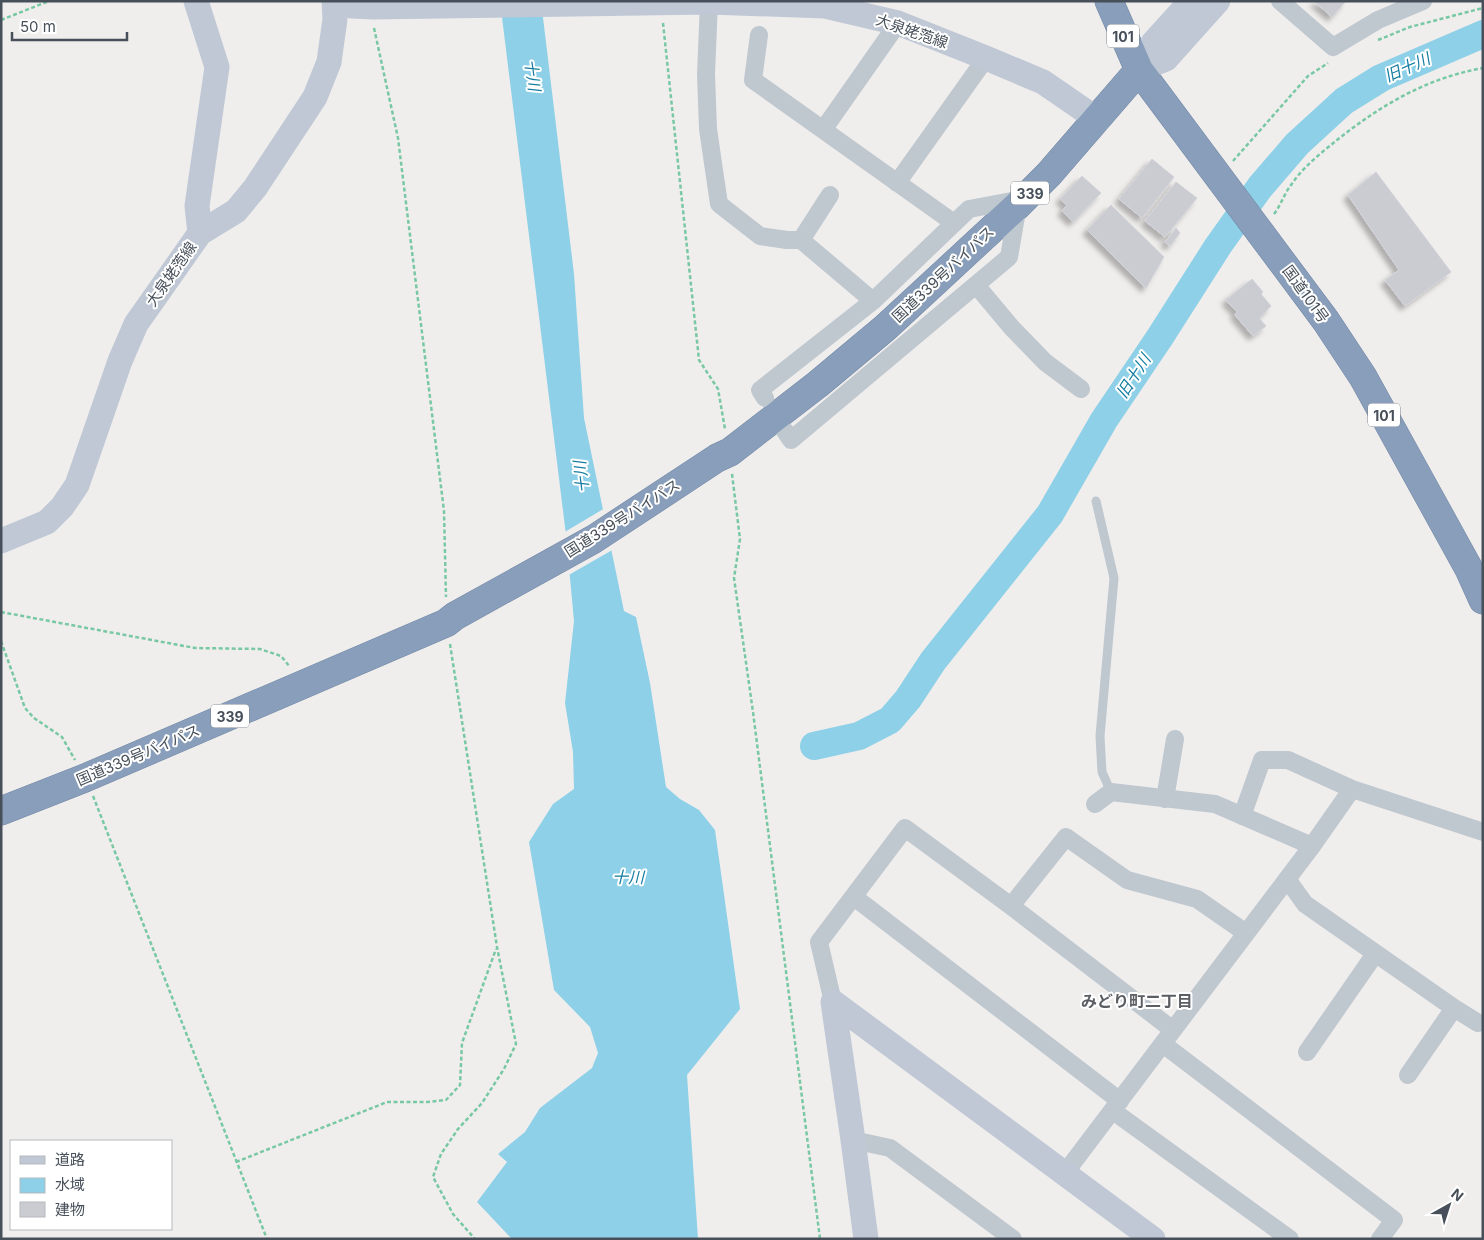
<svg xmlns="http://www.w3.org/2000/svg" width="1484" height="1240" font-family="Inter,'Noto Sans JP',sans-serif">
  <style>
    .water { fill: #8dd0e7 }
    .pier { fill: #f0eeed }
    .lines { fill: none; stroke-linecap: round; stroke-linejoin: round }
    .river { stroke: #8dd0e7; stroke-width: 28 }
    .building { fill: #cbccd2; stroke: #d2d3d9; filter: url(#shadow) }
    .highway-casing { stroke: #7389a6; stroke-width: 29 }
    .path { stroke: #78c8a4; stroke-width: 2.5; stroke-dasharray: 4 2.5; stroke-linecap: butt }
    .lane { stroke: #bfc7cf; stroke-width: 9 }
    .street { stroke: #bfc7cf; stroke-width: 18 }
    .secondary { stroke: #bfc8d4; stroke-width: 25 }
    .highway { stroke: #889eba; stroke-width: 28 }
    .labels { text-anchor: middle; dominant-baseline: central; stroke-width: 4; stroke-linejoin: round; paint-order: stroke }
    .shield { fill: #fff; stroke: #7e848c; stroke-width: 1 }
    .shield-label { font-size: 14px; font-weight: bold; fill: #47505a }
    .street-label { font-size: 15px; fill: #47505a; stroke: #fff }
    .water-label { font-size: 16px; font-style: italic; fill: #147ca0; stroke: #fff }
    .neighbourhood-label { font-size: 16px; font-weight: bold; fill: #5b5e62; stroke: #fff }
  </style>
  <defs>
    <filter id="shadow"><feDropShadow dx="-4.5" dy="4.5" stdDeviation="2.5" flood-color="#0004"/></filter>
  </defs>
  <rect width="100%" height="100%" fill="#f0eeed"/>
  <path class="water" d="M500,1H541L574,274L584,418L624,611L636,617L650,683L666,787L680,799L699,810L715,830L740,1009L687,1075L698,1239H512L477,1202L507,1162L498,1154L525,1132L540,1108L592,1068L598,1053L590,1027L554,990L529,842L553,804L574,789L573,752L565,703L574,621L566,535Z"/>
  <path class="pier" d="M605,508L614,549L567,576L563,533Z"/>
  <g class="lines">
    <path class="river" d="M814,746L859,736L890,720L908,699L933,661L1050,514L1104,420L1160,337L1218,246L1260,187L1297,144L1344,101L1381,78L1483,34"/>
  </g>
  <path class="building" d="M1314,1H1346L1332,17Z
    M1152,159L1174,177L1142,218L1119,199Z
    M1376,172L1451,272L1405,306L1385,280L1399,270L1348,195Z
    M1082,176L1101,193L1073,222L1062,211L1067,205L1060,199Z
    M1176,182L1197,198L1165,237L1145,221Z
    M1111,205L1164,257L1146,288L1087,230Z
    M1176,228L1180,233L1170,246L1165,242Z
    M1252,279L1263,292L1261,294L1271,306L1259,318L1266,326L1253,336L1235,315L1237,312L1226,300Z"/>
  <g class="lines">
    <defs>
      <path id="highway" d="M1109,1L1139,70L1326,321L1363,377L1469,569L1483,600
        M1,811L85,778L446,623L455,616L594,539L717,458L730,452L818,384L885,328L1018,205L1049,174L1139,70"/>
    </defs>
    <use href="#highway" class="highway-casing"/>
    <path class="path" d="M1,20L49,1
      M663,23L699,360L718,389L725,429
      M374,28L398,138L444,511L446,597
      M1378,40L1410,27L1483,8
      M1233,161L1308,76L1328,63
      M1274,214C1281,205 1284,194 1291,185C1303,167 1321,153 1337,140C1381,105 1427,78 1483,68
      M732,474L740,539L734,578L753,712L820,1239
      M1,612L195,648L260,649L281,656L290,667
      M1,641L25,708L34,718L62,737L75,760
      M450,644L497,947L516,1044L504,1069L482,1103L458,1129L441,1154L433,1177L453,1214L475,1239
      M93,796L267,1239
      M236,1162L387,1102H427L446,1100L460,1085L462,1043L496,949"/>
    <path class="lane" d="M1096,501L1114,578L1100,736L1102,772L1111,792"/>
    <path class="street" d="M1280,1L1333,47L1378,20L1423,1
      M709,2L706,74L708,129L719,204L760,236L787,240H801L873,301
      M759,35L753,80L954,223
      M823,130L898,23
      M897,183L986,58
      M801,240L830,195
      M976,285L1012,328L1045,362L1081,389
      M765,398L760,390L873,301L969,209L1023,199
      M785,431L791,440L1009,257L1018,205
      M1165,799L1175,739
      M1095,804L1111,792L1215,804L1312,846
      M1242,816L1262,760H1288L1352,789
      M1287,879L1305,904L1454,1008L1408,1075
      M854,897L1120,1101
      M1011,906L1066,837L1127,880L1197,899L1246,933
      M833,1002L819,942L905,828L1011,906L1173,1030
      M1454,1008L1478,1023
      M1163,1044L1394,1220L1380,1239
      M1307,1052L1375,954
      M1113,1111L1290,1239
      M853,1140L890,1148L1013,1239
      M1065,1173L1312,846L1352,789L1483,832"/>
    <path class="secondary" d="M196,1L217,67L197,206L200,233
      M352,1V6L373,7L709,2L825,6L898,23L986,58L1043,82L1091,115L1097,121
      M1139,70L1166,59L1218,1
      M1139,70L1153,43L1191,1
      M1,541L47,522L62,507L77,485L120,361L136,324L200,233L236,211L255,188L315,97L329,62L335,19L334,1
      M833,1002L1153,1239
      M833,1002L853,1140L866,1239"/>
    <use href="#highway" class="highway"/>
  </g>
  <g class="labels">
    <g class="shield">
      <rect x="1107" y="24.5" width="32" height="23" rx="4"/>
      <rect x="1011" y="181.5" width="38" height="23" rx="4"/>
      <rect x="1368" y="403.5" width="32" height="23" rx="4"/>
      <rect x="211" y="704.5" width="38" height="23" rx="4"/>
    </g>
    <g class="shield-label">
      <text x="1123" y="36">101</text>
      <text x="1030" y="193">339</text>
      <text x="1384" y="415">101</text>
      <text x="230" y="716">339</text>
    </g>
    <g class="street-label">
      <text transform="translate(912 31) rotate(19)">大泉姥萢線</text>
      <text transform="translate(171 274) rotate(-55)">大泉姥萢線</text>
      <text transform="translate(943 274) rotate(-43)">国道339号バイパス</text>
      <text transform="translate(1306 294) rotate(54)">国道101号</text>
      <text transform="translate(622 518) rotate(-32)">国道339号バイパス</text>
      <text transform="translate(138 755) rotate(-23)">国道339号バイパス</text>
    </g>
    <g class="water-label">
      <text transform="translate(1407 67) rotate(-24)">旧十川</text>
      <text transform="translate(533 75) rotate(82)">十川</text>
      <text transform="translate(1133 376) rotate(-57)">旧十川</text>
      <text transform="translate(581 477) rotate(-97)">十川</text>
      <text x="628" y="877">十川</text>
    </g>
    <g class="neighbourhood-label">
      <text x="1137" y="1001">みどり町二丁目</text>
    </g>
  </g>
  <rect width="1484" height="1240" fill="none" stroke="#47505a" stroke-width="5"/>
  <rect x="10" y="1140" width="162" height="90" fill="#ffffff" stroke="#b5b9bd"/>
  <rect x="20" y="1156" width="25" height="8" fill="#bfc8d4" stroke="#b5b9bd"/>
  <text x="55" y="1165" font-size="15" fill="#47505a">道路</text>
  <rect x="20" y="1178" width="25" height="15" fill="#8dd0e7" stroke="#b5b9bd"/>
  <text x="55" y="1190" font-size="15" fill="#47505a">水域</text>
  <rect x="20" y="1202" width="25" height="15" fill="#cbccd2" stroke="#b5b9bd"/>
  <text x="55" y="1215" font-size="15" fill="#47505a">建物</text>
  <g transform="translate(1449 1205) rotate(39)" stroke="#ffffff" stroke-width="4" paint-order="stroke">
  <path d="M0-4L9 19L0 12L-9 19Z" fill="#47505a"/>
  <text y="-8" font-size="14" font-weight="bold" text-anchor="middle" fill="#47505a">N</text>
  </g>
  <path d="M12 32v8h115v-8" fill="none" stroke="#47505a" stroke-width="2.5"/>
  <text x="20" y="32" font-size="15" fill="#47505a" stroke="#ffffff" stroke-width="4" paint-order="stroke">50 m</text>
</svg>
